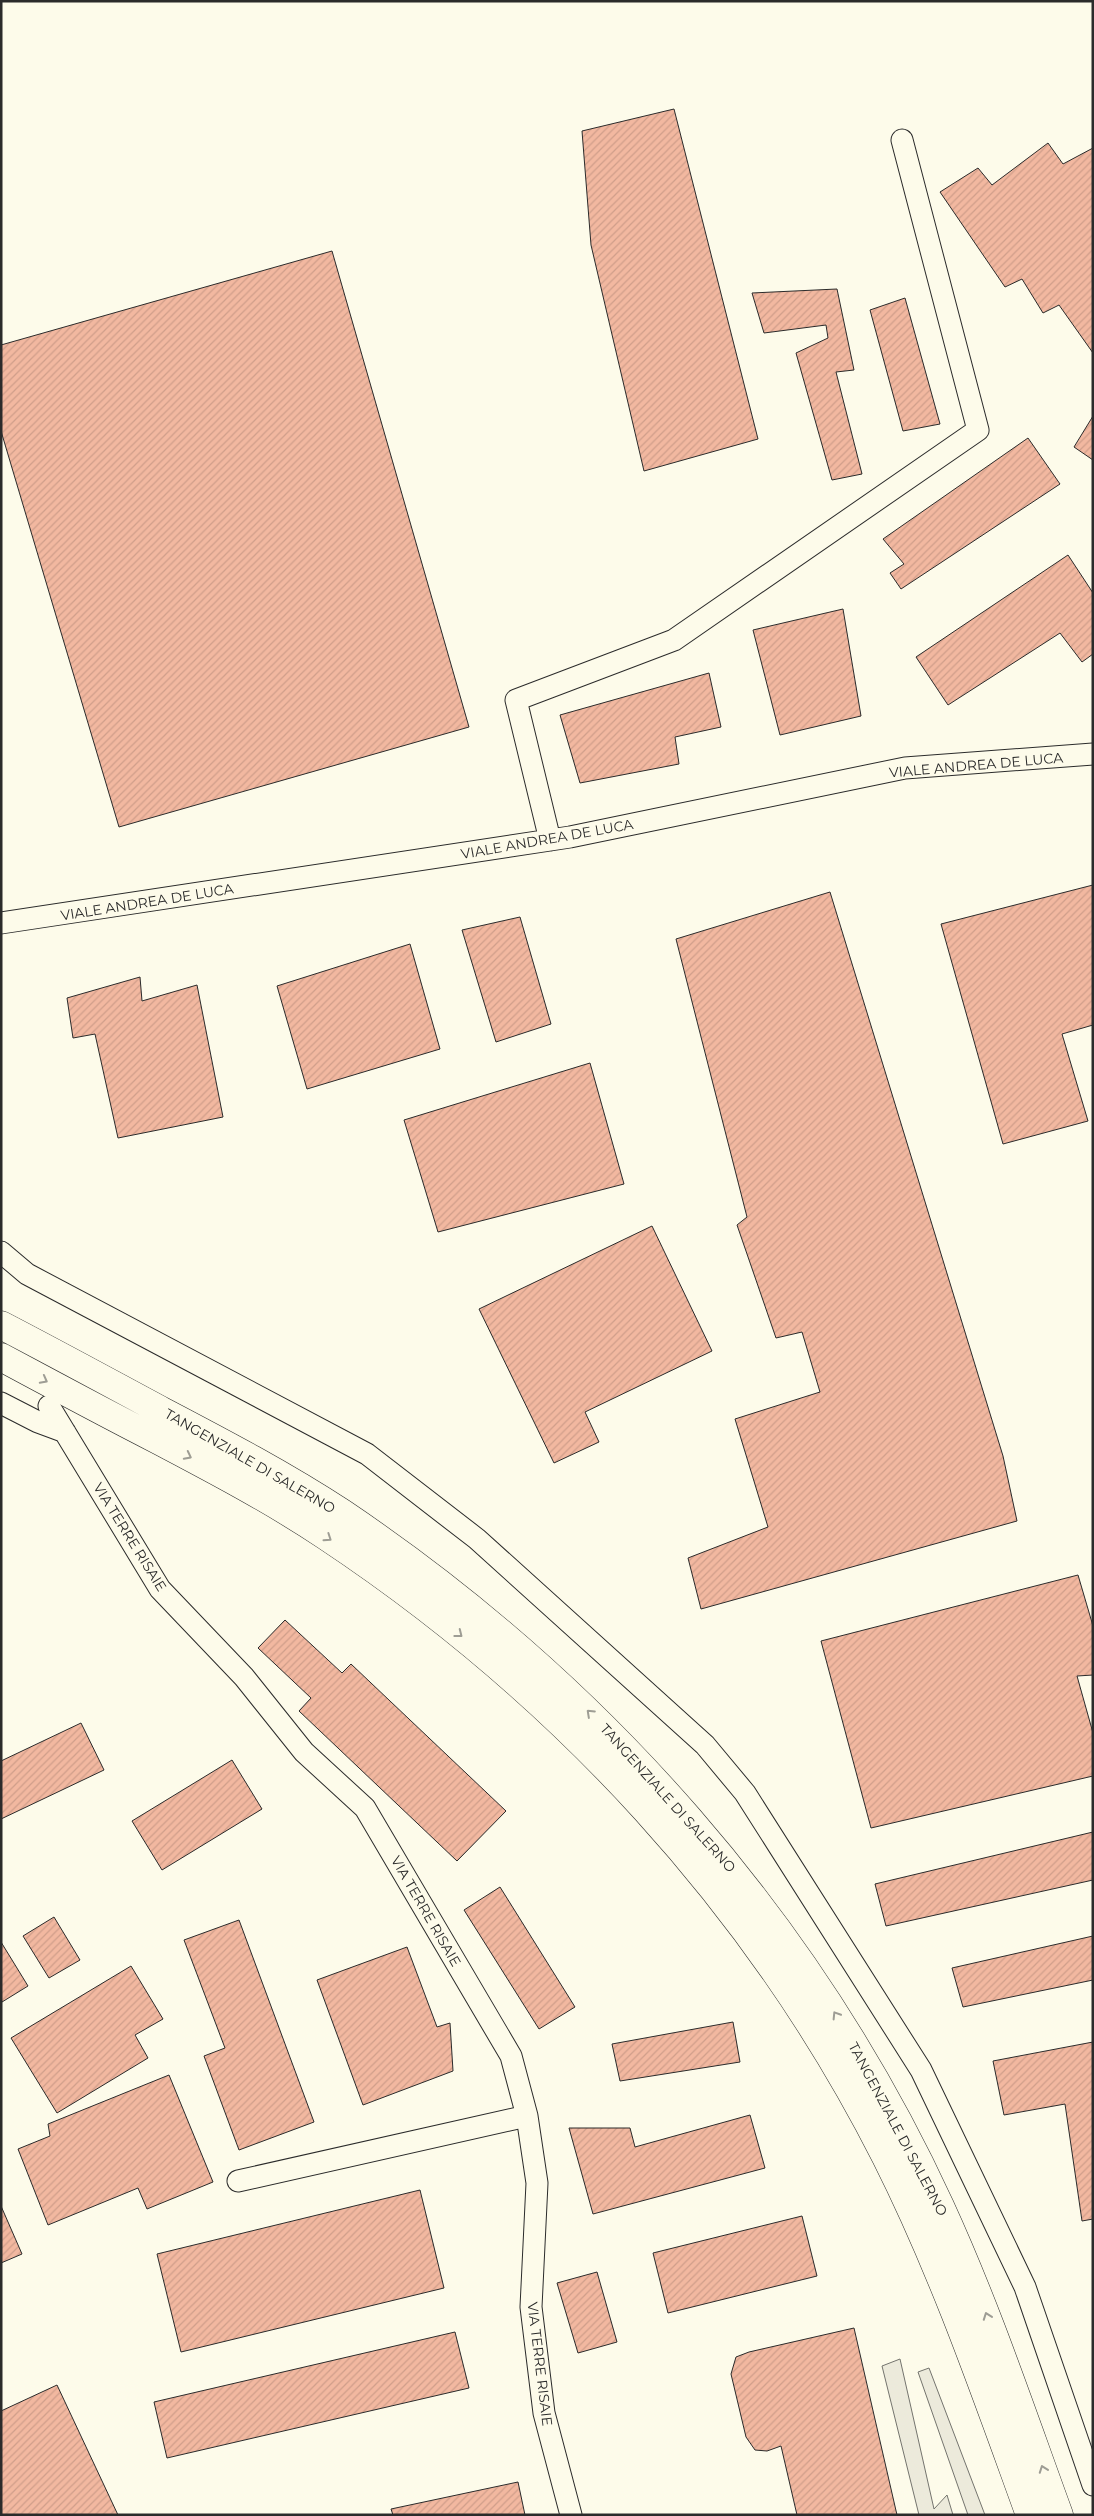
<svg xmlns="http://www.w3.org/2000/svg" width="1094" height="2516" font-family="Montserrat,sans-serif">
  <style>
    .parking { fill: #eceadb; stroke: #74746e }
    .building { fill: url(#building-hatch); stroke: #2b2b2b }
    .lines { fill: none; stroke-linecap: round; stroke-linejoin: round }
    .minor-casing { stroke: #2b2b2b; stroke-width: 23 }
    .highway-casing { stroke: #2b2b2b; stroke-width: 29 }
    .minor { stroke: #fdfbea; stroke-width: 21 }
    .highway { stroke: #fdfbea; stroke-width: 28 }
    .oneway { stroke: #9e9d94 }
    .labels { text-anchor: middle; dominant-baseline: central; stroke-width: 4; stroke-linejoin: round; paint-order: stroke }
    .street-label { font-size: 14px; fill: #2b2b2b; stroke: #fdfbea }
  </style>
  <defs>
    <pattern id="building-hatch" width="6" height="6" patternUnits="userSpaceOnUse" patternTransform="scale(1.25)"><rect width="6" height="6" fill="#f2b8a0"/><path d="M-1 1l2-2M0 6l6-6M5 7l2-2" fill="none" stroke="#d09e8a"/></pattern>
  </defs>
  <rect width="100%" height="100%" fill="#fdfbea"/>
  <path class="parking" d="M900,2359L934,2509L947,2495L953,2515H919L882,2366Z
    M929,2368L985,2515H968L918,2372Z"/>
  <path class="building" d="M674,109L758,439L644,471L591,245L582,131Z
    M1048,143L1063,164L1093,148V353L1059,305L1043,313L1022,279L1005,287L940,192L978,168L992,185Z
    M332,251L469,727L119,827L1,431V345Z
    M837,289L854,370L836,372L862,474L832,480L796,353L828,338L826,325L764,333L752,293Z
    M905,298L940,424L903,431L870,310Z
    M1093,416V460L1074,447Z
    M1028,438L1060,484L901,589L890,573L904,564L883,539Z
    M1068,555L1093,593V654L1082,662L1060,633L948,705L916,657Z
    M843,609L861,716L780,735L753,630Z
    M709,673L721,727L675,737L679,764L580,783L560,715Z
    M1093,885V1025L1062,1034L1088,1121L1003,1144L941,924Z
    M830,892L1003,1456L1017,1521L701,1609L688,1558L768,1527L735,1419L820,1392L802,1332L776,1338L737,1225L747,1217L676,939Z
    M520,917L551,1024L496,1042L462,930Z
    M410,944L440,1049L307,1089L277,986Z
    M140,977L142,1001L197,985L223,1117L118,1138L95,1034L73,1038L67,998Z
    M590,1063L624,1184L438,1232L404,1120Z
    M652,1226L712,1351L585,1412L599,1442L554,1463L479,1309Z
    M1078,1575L1093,1626V1675L1077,1676L1093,1733V1776L871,1828L821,1641Z
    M285,1620L342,1673L351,1664L506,1811L457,1861L299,1711L311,1698L258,1648Z
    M81,1723L104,1770L1,1819V1761Z
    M232,1760L262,1809L162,1870L132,1821Z
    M1093,1832V1880L886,1926L875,1884Z
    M500,1887L575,2007L539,2029L464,1910Z
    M54,1917L80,1960L49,1978L23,1936Z
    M239,1920L314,2122L239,2150L204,2056L225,2048L184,1940Z
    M1093,1936V1980L963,2007L952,1968Z
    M1,1942L28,1986L2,2002L1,2000Z
    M407,1947L437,2027L450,2023L453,2071L363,2105L317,1980Z
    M131,1966L163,2019L135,2035L148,2058L57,2113L11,2038Z
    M733,2022L740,2062L620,2081L612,2044Z
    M1093,2042V2219L1082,2221L1065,2104L1004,2115L993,2061Z
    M169,2075L213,2182L147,2209L138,2188L48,2225L18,2149L50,2136L48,2124Z
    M750,2115L765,2168L593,2214L569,2128H630L635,2147Z
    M420,2190L444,2288L181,2352L157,2254Z
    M1,2206L22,2254L1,2263Z
    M802,2216L817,2276L668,2313L653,2253Z
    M597,2272L617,2342L578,2353L557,2283Z
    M854,2328L897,2515H797L781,2446L767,2451L755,2450L746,2437L731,2374L736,2357L749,2352Z
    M455,2332L469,2388L167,2458L154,2402Z
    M57,2385L118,2515H1V2411Z
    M518,2482L525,2515H393L391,2509Z"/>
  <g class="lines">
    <defs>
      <path id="minor" d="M550,840L516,700L674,640L978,430L902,140
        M1,923L570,837L905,768L1093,754
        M1,1252L27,1274L367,1454L477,1539L705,1745L745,1793L921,2070L1025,2287L1093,2485
        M1,1403L38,1422L65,1432
        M49,1406L160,1589L244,1677L304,1752L365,1808L511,2056L527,2116L537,2183L531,2307L544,2413L571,2515
        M238,2181L527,2116"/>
      <path id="highway" d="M1,1325C55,1353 108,1382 162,1411C223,1443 284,1475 342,1513C599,1686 810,1924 940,2206C986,2306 1021,2411 1059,2515
        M1,1357C53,1385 105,1413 158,1440C215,1470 272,1500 326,1536C561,1692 758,1904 886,2157C944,2272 986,2394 1030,2515"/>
    </defs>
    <use href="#minor" class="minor-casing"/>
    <use href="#highway" class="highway-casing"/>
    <use href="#minor" class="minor"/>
    <use href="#highway" class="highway"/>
  </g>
  <defs><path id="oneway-chevron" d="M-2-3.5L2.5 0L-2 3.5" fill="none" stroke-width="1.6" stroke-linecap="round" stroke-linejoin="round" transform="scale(1.25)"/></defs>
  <g class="oneway">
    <use href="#oneway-chevron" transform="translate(44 1380) rotate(28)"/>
    <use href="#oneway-chevron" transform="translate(188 1456) rotate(27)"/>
    <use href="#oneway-chevron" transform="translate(328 1538) rotate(34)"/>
    <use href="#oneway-chevron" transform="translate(459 1634) rotate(38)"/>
    <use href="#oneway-chevron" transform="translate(590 1713) rotate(-137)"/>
    <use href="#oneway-chevron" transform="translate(836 2015) rotate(-122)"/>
    <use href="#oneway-chevron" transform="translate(987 2316) rotate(-110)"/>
    <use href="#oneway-chevron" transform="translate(1043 2469) rotate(-110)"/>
  </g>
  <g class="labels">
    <g class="street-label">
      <text transform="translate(976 765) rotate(-5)">VIALE ANDREA DE LUCA</text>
      <text transform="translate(547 839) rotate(-10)">VIALE ANDREA DE LUCA</text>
      <text transform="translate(147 902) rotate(-9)">VIALE ANDREA DE LUCA</text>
      <text transform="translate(250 1461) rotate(30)">TANGENZIALE DI SALERNO</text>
      <text transform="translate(130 1537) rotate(58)">VIA TERRE RISAIE</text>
      <text transform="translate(668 1798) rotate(48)">TANGENZIALE DI SALERNO</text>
      <text transform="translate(426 1911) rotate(60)">VIA TERRE RISAIE</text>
      <text transform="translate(898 2129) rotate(62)">TANGENZIALE DI SALERNO</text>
      <text transform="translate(540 2364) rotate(83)">VIA TERRE RISAIE</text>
    </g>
  </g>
  <rect width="1094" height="2516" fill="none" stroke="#2b2b2b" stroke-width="5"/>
</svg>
